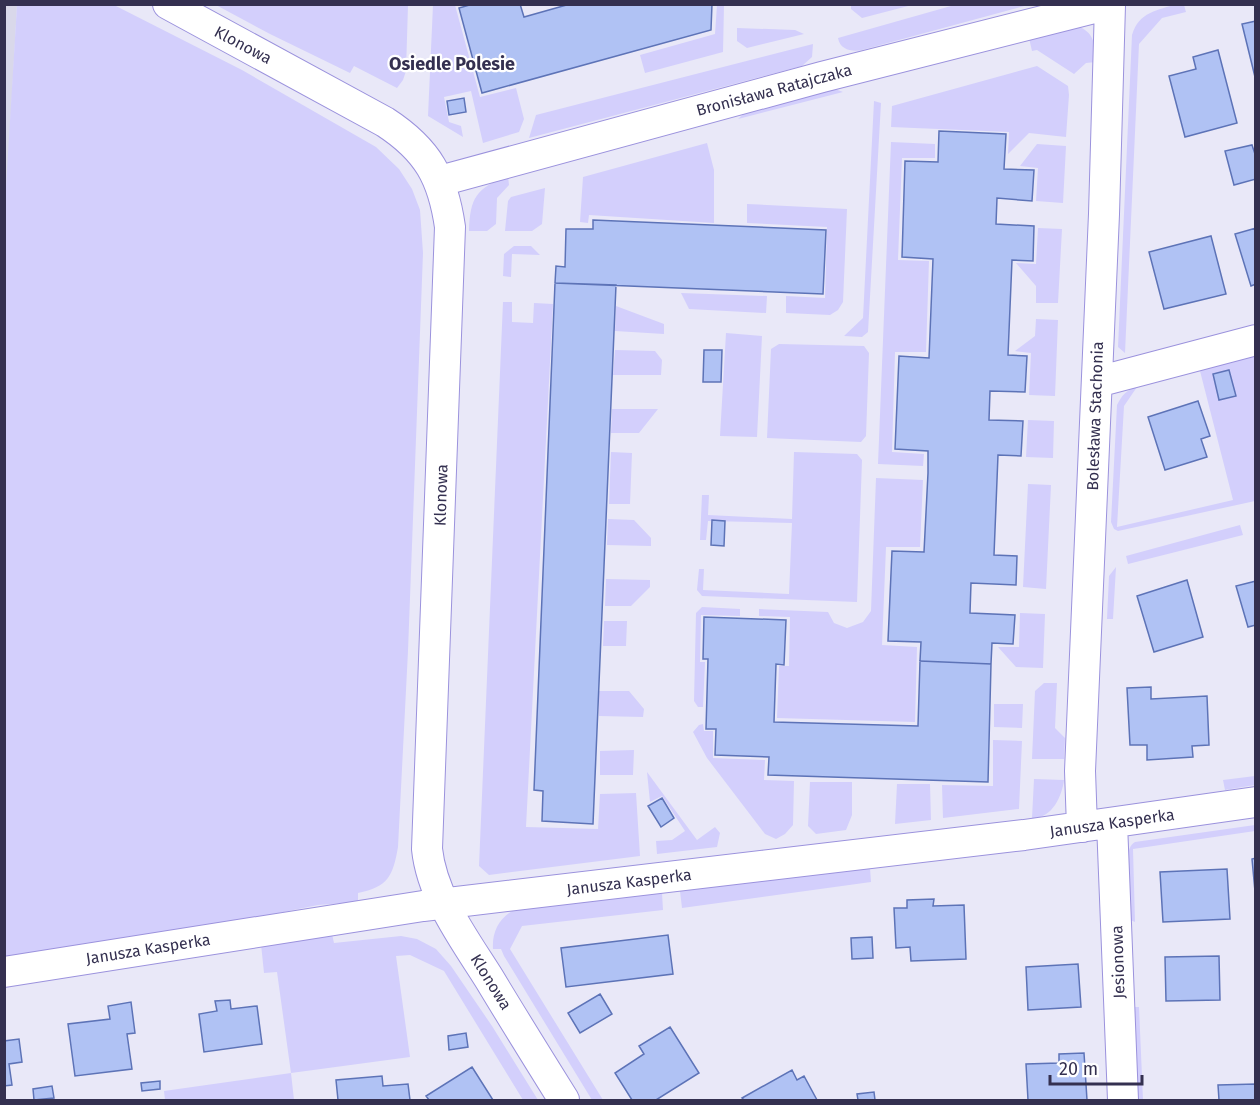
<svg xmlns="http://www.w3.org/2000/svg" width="1260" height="1105" font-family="'Fira Sans',sans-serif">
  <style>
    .built { fill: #d9d8ea }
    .green { fill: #d3cffc }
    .building { fill: #b0c2f4; stroke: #5d73b7; stroke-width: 1.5 }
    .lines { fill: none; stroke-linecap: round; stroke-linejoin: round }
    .minor-casing { stroke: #9b92dd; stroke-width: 32 }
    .minor { stroke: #fff; stroke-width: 30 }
    .labels { text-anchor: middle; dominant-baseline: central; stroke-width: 4.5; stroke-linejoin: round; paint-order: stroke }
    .street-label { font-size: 16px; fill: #343050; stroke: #fff }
    .neighbourhood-label { font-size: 18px; font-weight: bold; fill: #343050; stroke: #fff }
  </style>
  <rect width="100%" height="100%" fill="#e9e8f8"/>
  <path class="built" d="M5,4L17,5L5,220L4,5Z"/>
  <path class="green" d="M958,4L1028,5L862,50C852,52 840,50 838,38Z
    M1178,4L1184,5L1186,12L1162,18L1139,44L1125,353L1118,347L1132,35C1139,12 1157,10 1178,4Z
    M17,5H114L242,70L376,147L399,169L412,189L420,210L423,253L408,651L398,847C393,876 388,887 358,893V902L318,905L235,922L5,959L4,220Z
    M216,5H408L406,71L403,80L397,88L354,66L350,73L270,34Z
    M433,5H455L480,97L516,88L524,119L519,132L483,143L471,91L444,97L449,122L461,126L463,137L428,116Z
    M717,5H724L723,52L645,73L640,55L715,34Z
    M851,5V4L912,5L862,18L851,9Z
    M1075,25C1095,32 1095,44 1096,62L1086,63L1074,74L1037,50L1032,51L1029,38Z
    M737,28L795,30L804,34L747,48L737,41Z
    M813,44L812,57L802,66L529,138L536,115Z
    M1037,66L1068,86L1069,95L1066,137L1029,133L1008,154L1009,132L891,127L892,106Z
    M835,89L843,92L738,119L749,109Z
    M874,101L881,103L868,332L862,337L844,336L863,318Z
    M891,142L935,144V158H902L898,260L929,261L926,352H895L892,452L924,454L923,466L878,464Z
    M707,143L714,170V223L589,215L588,223L580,222L583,177Z
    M1037,144L1066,146L1063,203L1036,201L1038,168L1020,166Z
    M508,176L509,185L497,198L496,224L487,231H469C470,198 476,188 508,176Z
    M545,188L542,224L532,231H505L508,201L511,197Z
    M747,204L847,209L843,302L838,310L830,315L786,313V296L825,298L827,227L747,223Z
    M1038,228L1062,229L1058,303H1036V286L1016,263L1036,264Z
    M514,246H531L540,255L512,254L511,277L503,276L504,254Z
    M681,293L767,296L766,313L689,309Z
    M503,302H512V322L533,323L534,303L553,304L526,827L598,829L600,794L636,793L640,856L489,875L479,866Z
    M616,306L664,324V334L615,331Z
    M1036,319L1058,320L1055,396L1029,395L1031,353L1015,351L1035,336Z
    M726,333L762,336L757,437L720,436Z
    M779,344L864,346L869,353L866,436L861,442L767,438L771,349Z
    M615,350L655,351L662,360L661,375H613Z
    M1256,355L1255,501L1118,531L1114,529L1111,522L1117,405C1122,395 1126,390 1137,387L1124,406L1117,527L1233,500L1200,371L1191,373L1190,367Z
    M612,409H658L639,433H611Z
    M1028,420L1054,421L1053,458L1026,457Z
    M611,452L632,453L630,504H609Z
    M794,452L857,454L862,460L857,602L702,596L697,590L699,569H704L703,590L789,594L792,523L708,521L706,540H700L702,495H709L708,515L792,519Z
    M876,478L923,480L920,547H886L882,645L917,647L915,722L777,718L779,666H789L790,617L759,616V609L828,612L834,623L847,628L863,622L871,611Z
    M1028,484L1051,485L1046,589L1023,587Z
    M608,519L634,520L651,538V546L607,545Z
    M1240,525L1243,535L1128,564L1126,556Z
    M1116,567L1113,619H1107L1109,576Z
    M606,579L650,580V587L631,606H605Z
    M702,607L740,609V616L701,615L700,662H705L703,707H698L694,701L696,613Z
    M1020,613L1045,614L1043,668L1016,667L998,647H1019Z
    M604,621H627L626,646H603Z
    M1044,683H1057L1055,728L1065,738L1064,759H1032L1035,691Z
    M599,691H629L644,709L643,717L599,716Z
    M994,704H1023L1022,728L994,727Z
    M703,724L704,731H713V758L765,760L764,780L794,781L793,825L785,834L776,839L765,834L707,758L693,732L699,725Z
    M993,740L1022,741L1019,809L943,818L942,785L993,786Z
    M634,750L633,775H600V751Z
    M647,772L697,840L715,827L720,833L717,847L657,854L656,841L672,840L685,831L662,796L650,802Z
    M1255,776V785L1225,790L1223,780Z
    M1034,779L1064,780C1062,796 1052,819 1032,818Z
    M810,782H852V815L846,830L816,834L808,826Z
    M897,784H930L931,820L895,824Z
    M1255,825V831L1133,849L1135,922L1128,919L1126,864L1129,863C1129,855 1127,847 1135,842Z
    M870,868L871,882L682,908L680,891Z
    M662,893L663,910L522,926L510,949L603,1100H592L504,956L501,949H493C492,933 498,920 512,911Z
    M332,934L334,943L401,936L417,939L436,949L451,966L492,1026L538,1100H523L444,971L410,955L396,956L410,1057L291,1073L294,1100H165L164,1091L291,1073L277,972L264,973L261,944Z
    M1133,1007H1139L1143,1100H1137Z"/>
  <path class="building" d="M473,4H520L524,17L570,4H712L711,30L482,93L459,8Z
    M1256,21V81L1242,24Z
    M1218,50L1237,123L1185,137L1169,76L1196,69L1193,57Z
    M464,98L466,112L449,115L447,101Z
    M939,131L1006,134L1004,169L1034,170L1032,201L997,198L996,224L1034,226L1033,261L1012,260L1008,355L1027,356L1025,392L990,391L989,420L1023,421L1021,456L998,455L994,555L1017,556L1016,585L971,583L970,613L1015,615L1013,644L992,643L991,664L920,661L921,642L888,641L892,551L924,552L928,473V451L895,449L899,356L929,358L933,259L902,257L905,161L938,162Z
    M1252,145L1256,157V179L1234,185L1225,151Z
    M593,220L826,230L823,294L555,283L556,266L565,267L566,229H593Z
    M1256,228V284L1251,286L1235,234Z
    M1211,236L1226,294L1164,309L1149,252Z
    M555,283L616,285L593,824L542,821L543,791L534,790Z
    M704,350H722L721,382H703Z
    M1229,370L1236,396L1219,400L1213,374Z
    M1198,401L1210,436L1201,439L1207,457L1165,470L1148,417Z
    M712,520L725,521L724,546L711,545Z
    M1187,580L1203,637L1154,652L1137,596Z
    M1256,581V625L1248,627L1236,586Z
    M704,617L786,620L784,665L776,664L774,722L918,726L920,661L991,664L988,782L768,775L769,757L715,755L716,729H706L708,659H703Z
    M1151,687V699L1207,696L1209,745L1192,746L1193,757L1147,760V745H1130L1127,688Z
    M662,798L674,818L661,827L648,806Z
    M1256,858V902L1252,859Z
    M1227,869L1230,919L1163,922L1160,872Z
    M934,899L933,906L964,905L966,959L911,961L910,947L896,948L894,908H907V900Z
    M668,935L673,974L566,987L561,948Z
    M872,937L873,958L852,959L851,938Z
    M1219,956L1220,1000L1166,1001L1165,957Z
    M1078,964L1081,1007L1028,1010L1026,967Z
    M600,994L612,1014L580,1033L568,1013Z
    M230,1000L231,1009L257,1006L262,1044L204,1052L199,1014L217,1011L215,1001Z
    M131,1002L135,1033L127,1034L132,1069L75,1076L68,1024L110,1019L108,1006Z
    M670,1027L699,1073L656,1100H632L615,1073L644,1054L639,1046Z
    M466,1033L468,1047L449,1050L448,1036Z
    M19,1039L22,1062L9,1064L12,1085L4,1086V1041Z
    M1084,1053L1087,1100H1028L1026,1064L1059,1063V1054Z
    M472,1067L493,1100H429L426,1096Z
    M792,1070L797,1080L804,1076L817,1100H744L742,1098Z
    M382,1076L383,1086L408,1084L410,1100H338L336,1080Z
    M160,1081V1089L142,1091L141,1083Z
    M1256,1084V1100H1219L1218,1085Z
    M52,1086L54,1098L34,1100L33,1089Z
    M874,1092L875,1100H858L857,1094Z"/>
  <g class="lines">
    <defs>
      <path id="minor" d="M168,4L385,122C428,150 443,178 450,227L427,849C432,897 465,940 490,980C514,1020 539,1060 564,1100
        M440,181L822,77L1110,4
        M1097,382L1256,340
        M1112,823L1123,1100
        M1082,827L1080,771L1104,214L1110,5
        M4,972L423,906L1024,835L1256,802"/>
    </defs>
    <use href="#minor" class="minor-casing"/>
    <use href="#minor" class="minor"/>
  </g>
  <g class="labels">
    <g class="street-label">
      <text transform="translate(243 45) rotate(28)">Klonowa</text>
      <text transform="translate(774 90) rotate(-15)">Bronisława Ratajczaka</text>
      <text transform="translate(1095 416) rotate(-88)">Bolesława Stachonia</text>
      <text transform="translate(441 495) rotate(-88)">Klonowa</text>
      <text transform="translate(1112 823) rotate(-8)">Janusza Kasperka</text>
      <text transform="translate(629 882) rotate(-7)">Janusza Kasperka</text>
      <text transform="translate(148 949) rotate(-9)">Janusza Kasperka</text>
      <text transform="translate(1118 962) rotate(-92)">Jesionowa</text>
      <text transform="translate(491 982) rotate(58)">Klonowa</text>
    </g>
    <g class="neighbourhood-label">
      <text x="452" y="64">Osiedle Polesie</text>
    </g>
  </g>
  <rect width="1260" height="1105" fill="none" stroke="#343050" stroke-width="12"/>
  <path d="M1050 1075v9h92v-9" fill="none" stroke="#343050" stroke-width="3"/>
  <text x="1059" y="1075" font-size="18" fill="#343050" stroke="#ffffff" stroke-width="4.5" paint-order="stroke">20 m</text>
</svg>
